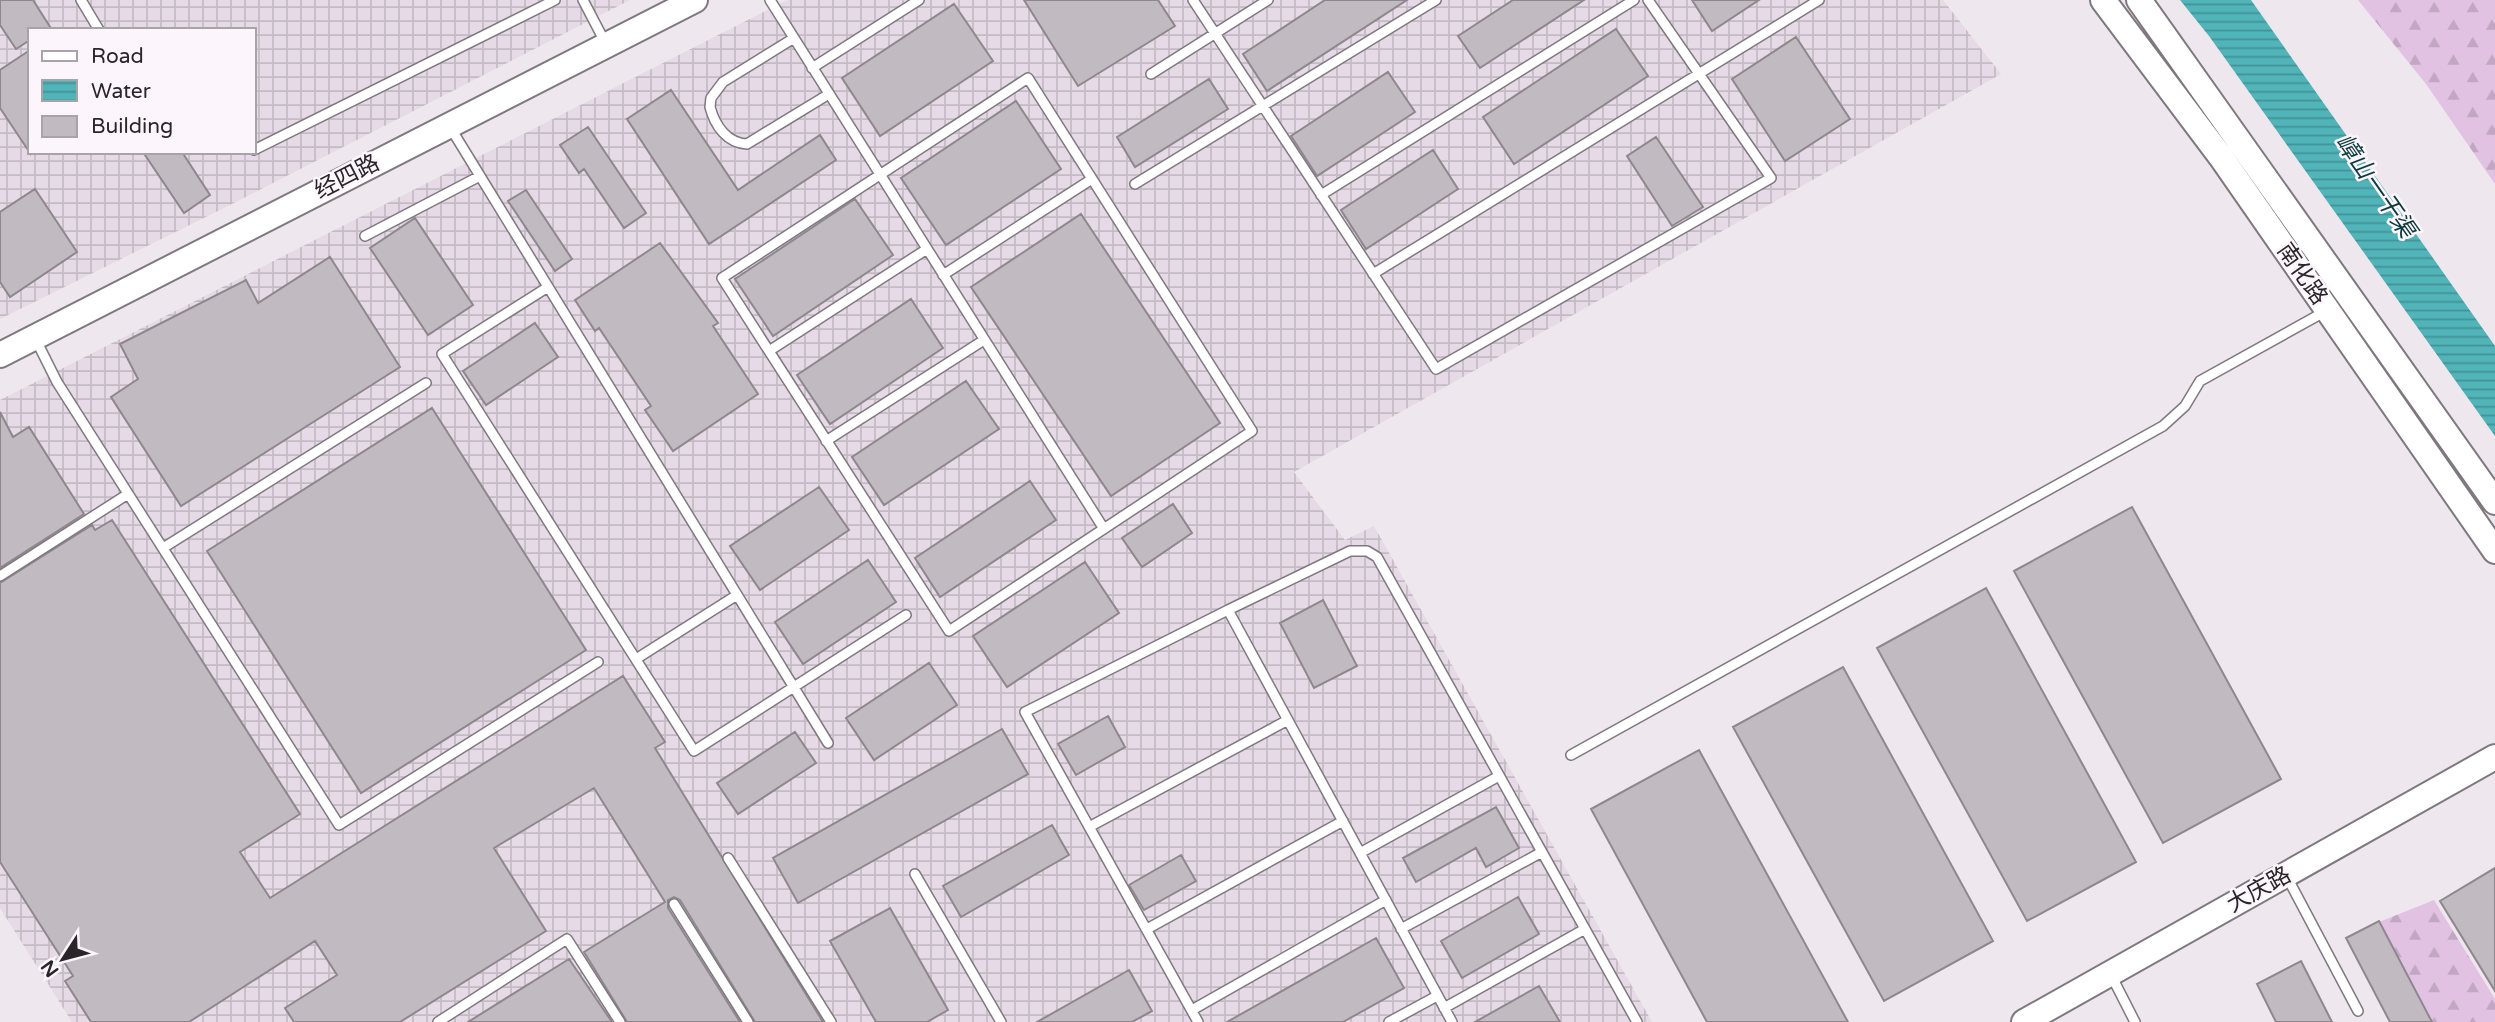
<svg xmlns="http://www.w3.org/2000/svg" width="2495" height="1022" font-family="'Varela Round','Noto Sans SC',sans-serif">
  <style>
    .industrial { fill: url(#industrial-grid); fill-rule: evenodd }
    .forest { fill: url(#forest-firs) }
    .water { fill: url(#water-rules) }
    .building { fill: #c1bbc1; stroke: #8e888e; stroke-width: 2 }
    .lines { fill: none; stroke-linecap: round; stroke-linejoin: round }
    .lane-casing { stroke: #7f797f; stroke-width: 12 }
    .secondary-casing { stroke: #7f797f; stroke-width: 28 }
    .lane { stroke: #fff; stroke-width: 9 }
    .secondary { stroke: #fff; stroke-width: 24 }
    .labels { text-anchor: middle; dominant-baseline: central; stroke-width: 5; stroke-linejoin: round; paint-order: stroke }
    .street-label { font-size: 23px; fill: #282628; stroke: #fcf6fc }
    .water-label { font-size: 24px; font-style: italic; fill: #0c3b3e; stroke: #fcf6fc }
  </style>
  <defs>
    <pattern id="industrial-grid" width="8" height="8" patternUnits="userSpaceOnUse" patternTransform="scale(1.75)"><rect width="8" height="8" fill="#e5dae6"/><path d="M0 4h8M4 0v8" fill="none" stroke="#c4bbc5"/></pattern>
    <pattern id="forest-firs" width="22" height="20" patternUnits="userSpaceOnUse" patternTransform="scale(1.75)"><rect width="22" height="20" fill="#e2c2e3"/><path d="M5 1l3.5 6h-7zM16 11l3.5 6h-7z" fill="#c2a7c3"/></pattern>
    <pattern id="water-rules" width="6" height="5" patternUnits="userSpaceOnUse" patternTransform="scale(1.75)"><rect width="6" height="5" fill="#50b4b9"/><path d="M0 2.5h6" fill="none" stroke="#429296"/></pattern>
  </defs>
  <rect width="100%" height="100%" fill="#eee8ee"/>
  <path class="industrial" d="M0,0H630L228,206L0,319ZM30,30H254V152H30Z
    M787,0H1943L2001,74L1294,472L1345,540L1374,526L1652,1022H72L0,908V400Z"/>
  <path class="forest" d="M2358,0H2495V184L2426,84Z
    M2434,900L2495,999V1022H2426L2379,922Z"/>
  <path class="water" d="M2180,0H2251L2495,346V436L2209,36Z"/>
  <path class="building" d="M0,0H33L52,30H30V40L16,49L0,25Z
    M1024,0H1158L1175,26L1078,86Z
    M1325,0H1407L1267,91L1243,54Z
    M1513,0H1584L1480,68L1458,36Z
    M1692,0H1759L1712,31Z
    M954,4L993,61L880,136L842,78Z
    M1616,29L1648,76L1514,164L1483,117Z
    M1796,37L1850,119L1785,161L1732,79Z
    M30,50V153L0,108V70Z
    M1388,72L1415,112L1317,176L1291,136Z
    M1209,79L1228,109L1135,167L1117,137Z
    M671,90L738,190L820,135L836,160L709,244L627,119Z
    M1016,101L1061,169L946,245L901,178Z
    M588,127L646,213L624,228L584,169L579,173L560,145Z
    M1656,137L1703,207L1672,226L1627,156Z
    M1433,150L1458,189L1366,249L1341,210Z
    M143,152H182L210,195L184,213Z
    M35,189L77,252L10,297L0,282V212Z
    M526,190L572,259L555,271L508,201Z
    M855,199L893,255L773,336L735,279Z
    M1081,214L1220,423L1111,496L971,287Z
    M415,218L473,305L428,335L370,248Z
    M660,243L718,323L713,326L758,394L673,451L645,410L651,406L599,328L595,331L575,300Z
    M330,257L400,367L181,506L111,397L138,379L120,344L246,280L258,303Z
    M911,299L943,348L830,424L797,375Z
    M535,323L558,357L486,405L463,371Z
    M966,381L999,429L884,505L852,457Z
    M432,408L586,650L361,793L207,551Z
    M0,412L13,437L29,427L84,514L0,568Z
    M1030,481L1056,520L940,597L915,558Z
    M819,487L849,530L760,590L730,546Z
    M1173,504L1192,533L1142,567L1122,538Z
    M2132,507L2281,779L2163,843L2014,571Z
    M112,520L300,814L240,852L270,898L623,676L665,742L655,748L823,1022H755L680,900L674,897L668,900V908L740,1022H627L584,952L665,902L594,788L494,848L546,931L400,1022H294L285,1008L337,975L315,941L189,1022H91L65,981L73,976L0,862V583L92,525L95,530Z
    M868,560L896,602L803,664L775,622Z
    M1085,562L1119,613L1007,687L973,636Z
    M1986,588L2136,862L2027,921L1877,648Z
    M1323,600L1357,666L1314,688L1280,623Z
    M929,663L957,705L874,760L846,718Z
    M1843,667L1993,941L1884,1001L1733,727Z
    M1108,716L1125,747L1076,775L1058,744Z
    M1002,729L1028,774L798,903L773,858Z
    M795,732L816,763L738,814L717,783Z
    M1699,750L1848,1022H1707L1591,809Z
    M1496,807L1519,848L1486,867L1476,848L1416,882L1403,858Z
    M1052,825L1069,855L961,917L943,886Z
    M1181,855L1196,881L1144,910L1129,885Z
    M2495,868V991L2440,901Z
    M1518,897L1539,934L1462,978L1441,941Z
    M890,908L948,1010L927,1022H876L830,941Z
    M2379,921L2432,1022H2390L2346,938Z
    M1376,938L1404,988L1343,1022H1227Z
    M569,959L612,1022H468Z
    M2301,961L2332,1022H2276L2257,984Z
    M1129,970L1152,1011L1132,1022H1037Z
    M1539,986L1560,1022H1475Z"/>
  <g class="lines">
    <defs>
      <path id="lane" d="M81,0L99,30
        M583,0L606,44
        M770,0L1104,529
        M1193,0L1436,369L1771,178L1648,0
        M794,38L723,82L711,98L710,107C715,126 727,143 747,144L829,94
        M812,68L919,0
        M1151,74L1268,0
        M1028,78L1252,431L949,631L722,278Z
        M450,127L828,743
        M254,150L555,0
        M1135,184L1436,0
        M1321,195L1634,0
        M365,236L480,176
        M1373,274L1819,0
        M943,275L1092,179
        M548,287L442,354L694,751L906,615
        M35,338L57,382L339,825L598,662
        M769,351L927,249
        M826,441L984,340
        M163,548L426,383
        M0,576L128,494
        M1228,610L1350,551H1367L1377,557L1637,1022
        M636,659L737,595
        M1571,755L2163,426L2185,406L2200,381L2326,311
        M1089,827L1288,720
        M1360,853L1499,776
        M728,858L831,1022
        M915,874L1001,1022
        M2287,877L2358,1011
        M674,904L748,1022
        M1147,929L1343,821
        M1401,929L1542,852
        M2111,975L2135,1022
        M1444,1008L1585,929
        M1192,1010L1386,900
        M438,1022L567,939L620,1022
        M1198,1022L1025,712L1228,610L1452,1022
        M1389,1022L1437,996"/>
      <path id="secondary" d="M2103,0L2221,157L2495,551
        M2139,0L2495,502
        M0,355L695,0
        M2024,1022L2495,757"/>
    </defs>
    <use href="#lane" class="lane-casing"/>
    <use href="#secondary" class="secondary-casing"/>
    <use href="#lane" class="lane"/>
    <use href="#secondary" class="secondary"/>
  </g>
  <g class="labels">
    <g class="street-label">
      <text transform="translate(347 177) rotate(-27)">经四路</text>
      <text transform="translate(2302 274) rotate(55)">南化路</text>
      <text transform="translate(2259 890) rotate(-29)">大庆路</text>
    </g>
    <g class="water-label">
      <text transform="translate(2375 186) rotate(55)">嶂山一干渠</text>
    </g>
  </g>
  <rect x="28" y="28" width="228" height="126" fill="#fcf6fc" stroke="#a7a3a7" stroke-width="2"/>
  <rect x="42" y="51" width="35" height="10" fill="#ffffff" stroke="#a7a3a7" stroke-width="2"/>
  <text x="91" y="63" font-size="21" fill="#282628">Road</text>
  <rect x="42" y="80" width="35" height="21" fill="url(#water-rules)" stroke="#a7a3a7" stroke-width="2"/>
  <text x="91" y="98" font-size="21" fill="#282628">Water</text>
  <rect x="42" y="116" width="35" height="21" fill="#c1bbc1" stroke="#a7a3a7" stroke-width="2"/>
  <text x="91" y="133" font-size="21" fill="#282628">Building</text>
  <g transform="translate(63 959) rotate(234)" stroke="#fcf6fc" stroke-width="5" paint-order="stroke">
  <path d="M0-5L12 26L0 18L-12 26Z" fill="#282628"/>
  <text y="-10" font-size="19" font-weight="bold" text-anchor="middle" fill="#282628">N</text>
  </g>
</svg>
